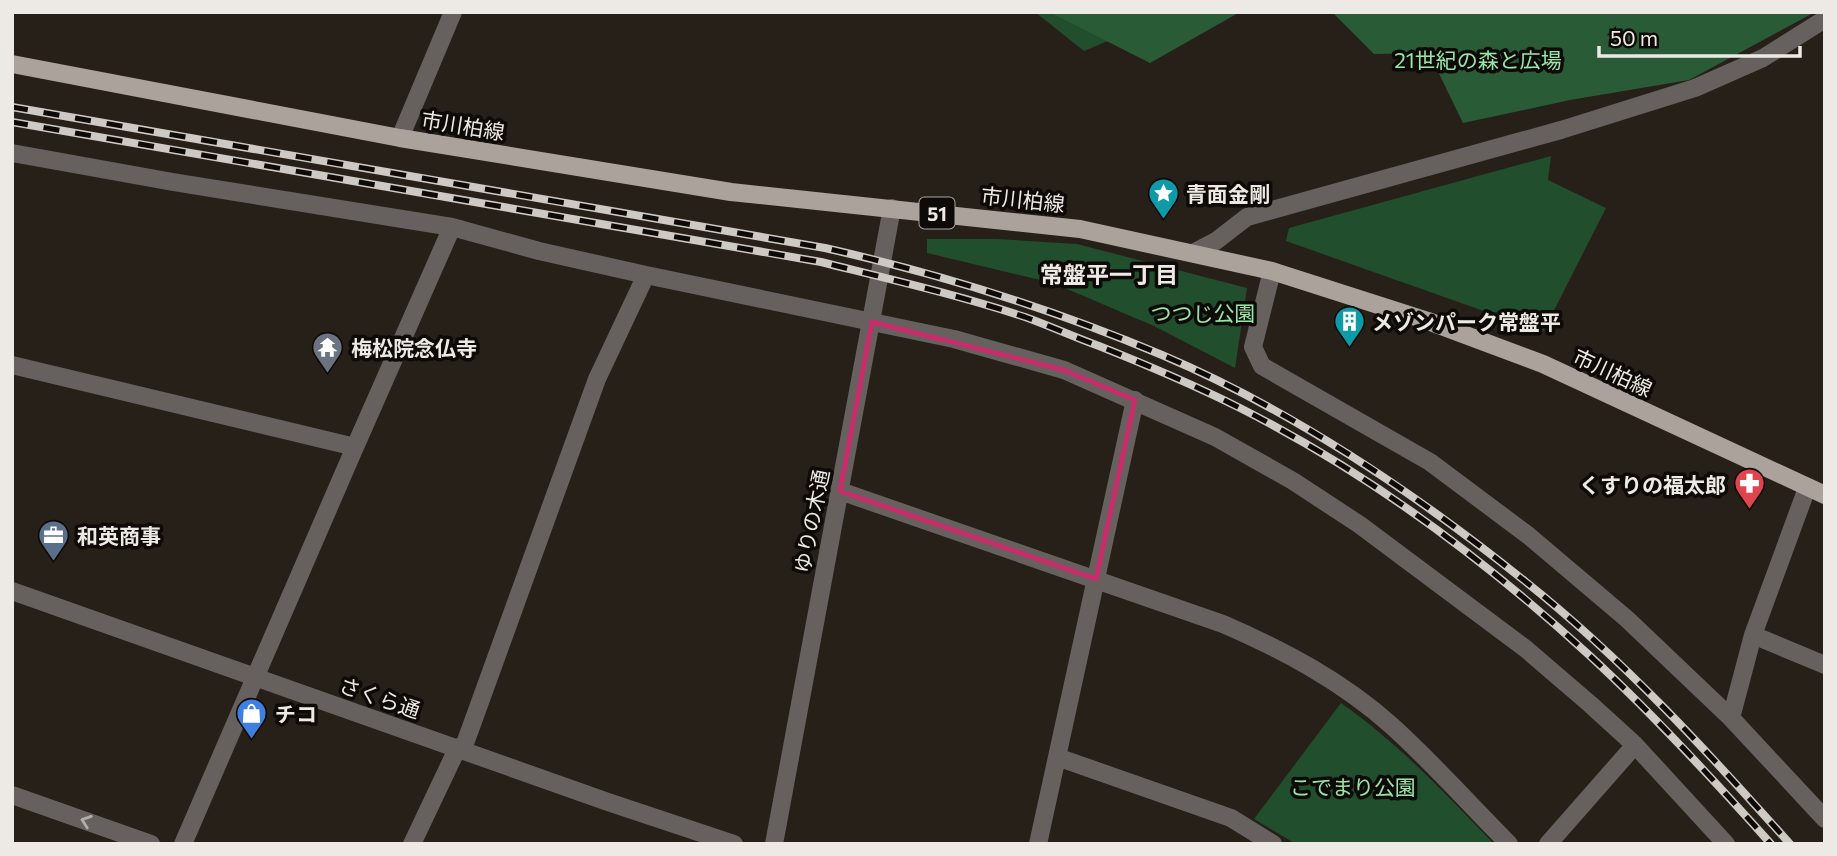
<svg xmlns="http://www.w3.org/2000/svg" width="1837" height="856" font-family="Commissioner,'Noto Sans JP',sans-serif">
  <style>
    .green { fill: #214e2d }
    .forest { fill: #295b36 }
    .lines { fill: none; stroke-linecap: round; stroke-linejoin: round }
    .minor { stroke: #66615e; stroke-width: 18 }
    .major { stroke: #aba29c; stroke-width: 18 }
    .rail-casing { stroke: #cdc9c3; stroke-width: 8 }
    .rail { stroke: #0d0a07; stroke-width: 5; stroke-dasharray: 16; stroke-linecap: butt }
    .oneway { stroke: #b0aca8 }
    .marked { fill: none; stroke: #c62d69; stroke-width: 5; stroke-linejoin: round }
    .labels { text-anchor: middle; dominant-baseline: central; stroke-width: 7; stroke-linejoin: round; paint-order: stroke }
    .shield { fill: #0d0a07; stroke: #aaa6a2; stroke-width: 2 }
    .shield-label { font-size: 19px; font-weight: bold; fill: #ede9e4 }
    .park-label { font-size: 21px; fill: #99e5a8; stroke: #0d0a07 }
    .street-label { font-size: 21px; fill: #ede9e4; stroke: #0d0a07 }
    .poi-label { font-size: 21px; font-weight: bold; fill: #ede9e4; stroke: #0d0a07; text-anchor: start }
    .neighbourhood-label { font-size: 23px; font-weight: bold; fill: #ede9e4; stroke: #0d0a07 }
  </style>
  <rect width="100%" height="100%" fill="#262018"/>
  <path class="green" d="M1035,12H1177L1084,51Z
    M1551,156L1548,180L1606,208L1543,332L1286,241L1289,228Z
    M927,239H997L1077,244L1247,288L1235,368L1154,326L1053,283L927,253Z
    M1341,703C1398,743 1446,794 1494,844H1296L1254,819Z"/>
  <path class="forest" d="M1049,12H1240L1150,63Z
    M1332,12H1815L1689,80L1570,100L1463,123L1429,53L1374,54Z"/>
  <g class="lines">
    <path class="minor" d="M400,138L453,12
      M12,153L173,182L452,227L539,251L646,275L954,339L1064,370L1215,437L1293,481L1360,525L1526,649L1590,704L1635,745L1726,844
      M1193,253L1216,241L1247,217L1561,130L1695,88L1763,58L1825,19
      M1272,271L1253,347L1262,366L1430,462L1529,536L1627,619L1731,718L1825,819
      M12,365L355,447L452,227
      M840,491L1223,624C1283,650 1342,681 1392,726C1433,763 1470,805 1509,844
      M12,591L608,802L734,844
      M1753,635L1825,665
      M1731,718L1753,635L1807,488
      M463,749L597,379L646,275
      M1057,757L1231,818L1273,844
      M12,795L151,844
      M183,844L355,447
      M412,844L458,747
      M774,844L892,208
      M1038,844L1135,400
      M1548,844L1635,745"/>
    <path class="major" d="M12,64L400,138L731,192L1080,229L1272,271L1428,321L1543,364L1825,495"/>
    <defs>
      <path id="rail" d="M12,107L825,248C940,274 1053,309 1162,355C1294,411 1415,493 1526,582C1623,659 1708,752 1790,844
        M12,122L821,262C889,279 958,295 1025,317C1050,326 1074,337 1099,346C1147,365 1194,385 1240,408C1367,472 1484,559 1589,655C1653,714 1713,779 1771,844"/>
    </defs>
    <use href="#rail" class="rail-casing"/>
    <use href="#rail" class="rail"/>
  </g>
  <defs><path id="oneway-chevron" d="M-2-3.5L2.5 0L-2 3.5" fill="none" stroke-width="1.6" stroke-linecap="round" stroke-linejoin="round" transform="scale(1.75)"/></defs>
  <use class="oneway" href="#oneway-chevron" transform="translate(86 821) rotate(-161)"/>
  <path class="marked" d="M872,322L1064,370L1135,400L1096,579L840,491Z"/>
  <defs>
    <symbol id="sight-pin" viewBox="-11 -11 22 30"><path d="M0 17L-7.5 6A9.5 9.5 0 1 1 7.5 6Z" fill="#0f9aa8" stroke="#0d0a07"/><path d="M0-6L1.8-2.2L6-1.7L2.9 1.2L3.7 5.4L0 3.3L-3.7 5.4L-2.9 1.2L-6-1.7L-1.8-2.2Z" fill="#fff"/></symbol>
    <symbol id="building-pin" viewBox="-11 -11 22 30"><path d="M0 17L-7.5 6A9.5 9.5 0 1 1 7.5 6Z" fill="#0f9aa8" stroke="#0d0a07"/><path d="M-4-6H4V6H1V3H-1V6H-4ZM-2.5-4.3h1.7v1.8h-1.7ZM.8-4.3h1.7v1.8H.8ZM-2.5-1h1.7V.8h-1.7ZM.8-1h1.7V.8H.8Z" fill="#fff"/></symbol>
    <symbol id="temple-pin" viewBox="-11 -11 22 30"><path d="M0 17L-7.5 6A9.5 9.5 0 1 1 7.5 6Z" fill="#6b7280" stroke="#0d0a07"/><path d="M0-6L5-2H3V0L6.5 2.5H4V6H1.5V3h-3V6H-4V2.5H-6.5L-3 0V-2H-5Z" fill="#fff"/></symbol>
    <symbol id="pharmacy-pin" viewBox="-11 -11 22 30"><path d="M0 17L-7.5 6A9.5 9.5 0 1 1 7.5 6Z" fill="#e0444e" stroke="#0d0a07"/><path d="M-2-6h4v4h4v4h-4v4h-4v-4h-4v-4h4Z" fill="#fff"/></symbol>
    <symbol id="office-pin" viewBox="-11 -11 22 30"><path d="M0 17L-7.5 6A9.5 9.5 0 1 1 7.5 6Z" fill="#5c6f8a" stroke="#0d0a07"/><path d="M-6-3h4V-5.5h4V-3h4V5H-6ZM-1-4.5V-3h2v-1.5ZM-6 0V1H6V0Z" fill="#fff"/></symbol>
    <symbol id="shop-pin" viewBox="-11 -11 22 30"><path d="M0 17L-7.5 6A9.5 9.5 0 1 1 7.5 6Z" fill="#3f7fe0" stroke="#0d0a07"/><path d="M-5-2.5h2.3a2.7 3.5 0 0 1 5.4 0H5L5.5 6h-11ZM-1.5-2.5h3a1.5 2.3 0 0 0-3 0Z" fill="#fff"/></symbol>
  </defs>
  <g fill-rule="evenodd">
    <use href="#sight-pin" x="1146" y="176" width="35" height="47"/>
    <use href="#building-pin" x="1332" y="304" width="35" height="47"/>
    <use href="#temple-pin" x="310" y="330" width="35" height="47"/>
    <use href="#pharmacy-pin" x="1732" y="466" width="35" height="47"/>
    <use href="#office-pin" x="36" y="518" width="35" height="47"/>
    <use href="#shop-pin" x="234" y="696" width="35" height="47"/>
  </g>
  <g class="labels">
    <rect class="shield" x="919.5" y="197.5" width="35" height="31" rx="5"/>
    <g class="shield-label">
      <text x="937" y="213">51</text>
    </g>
    <g class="park-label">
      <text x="1478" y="59">21世紀の森と広場</text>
      <text x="1203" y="312">つつじ公園</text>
      <text x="1353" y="786">こでまり公園</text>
    </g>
    <g class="street-label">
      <text transform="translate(463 125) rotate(9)">市川柏線</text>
      <text transform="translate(1023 199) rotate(6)">市川柏線</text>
      <text transform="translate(1613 372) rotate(25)">市川柏線</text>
      <text transform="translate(811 521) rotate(-79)">ゆりの木通</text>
      <text transform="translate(380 697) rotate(19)">さくら通</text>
    </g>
    <g class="poi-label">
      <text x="1186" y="193">青面金剛</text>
      <text x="1372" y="321">メゾンパーク常盤平</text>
      <text x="351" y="347">梅松院念仏寺</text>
      <text x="1726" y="484" text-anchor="end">くすりの福太郎</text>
      <text x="77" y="535">和英商事</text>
      <text x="275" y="713">チコ</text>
    </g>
    <g class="neighbourhood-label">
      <text x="1109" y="274">常盤平一丁目</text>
    </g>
  </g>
  <rect width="1837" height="856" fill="none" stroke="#ede9e4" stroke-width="28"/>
  <path d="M1599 46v10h201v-10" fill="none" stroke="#ede9e4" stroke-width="3.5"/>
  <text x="1610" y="46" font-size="21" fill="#ede9e4" stroke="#0d0a07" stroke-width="5" paint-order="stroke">50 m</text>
</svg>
